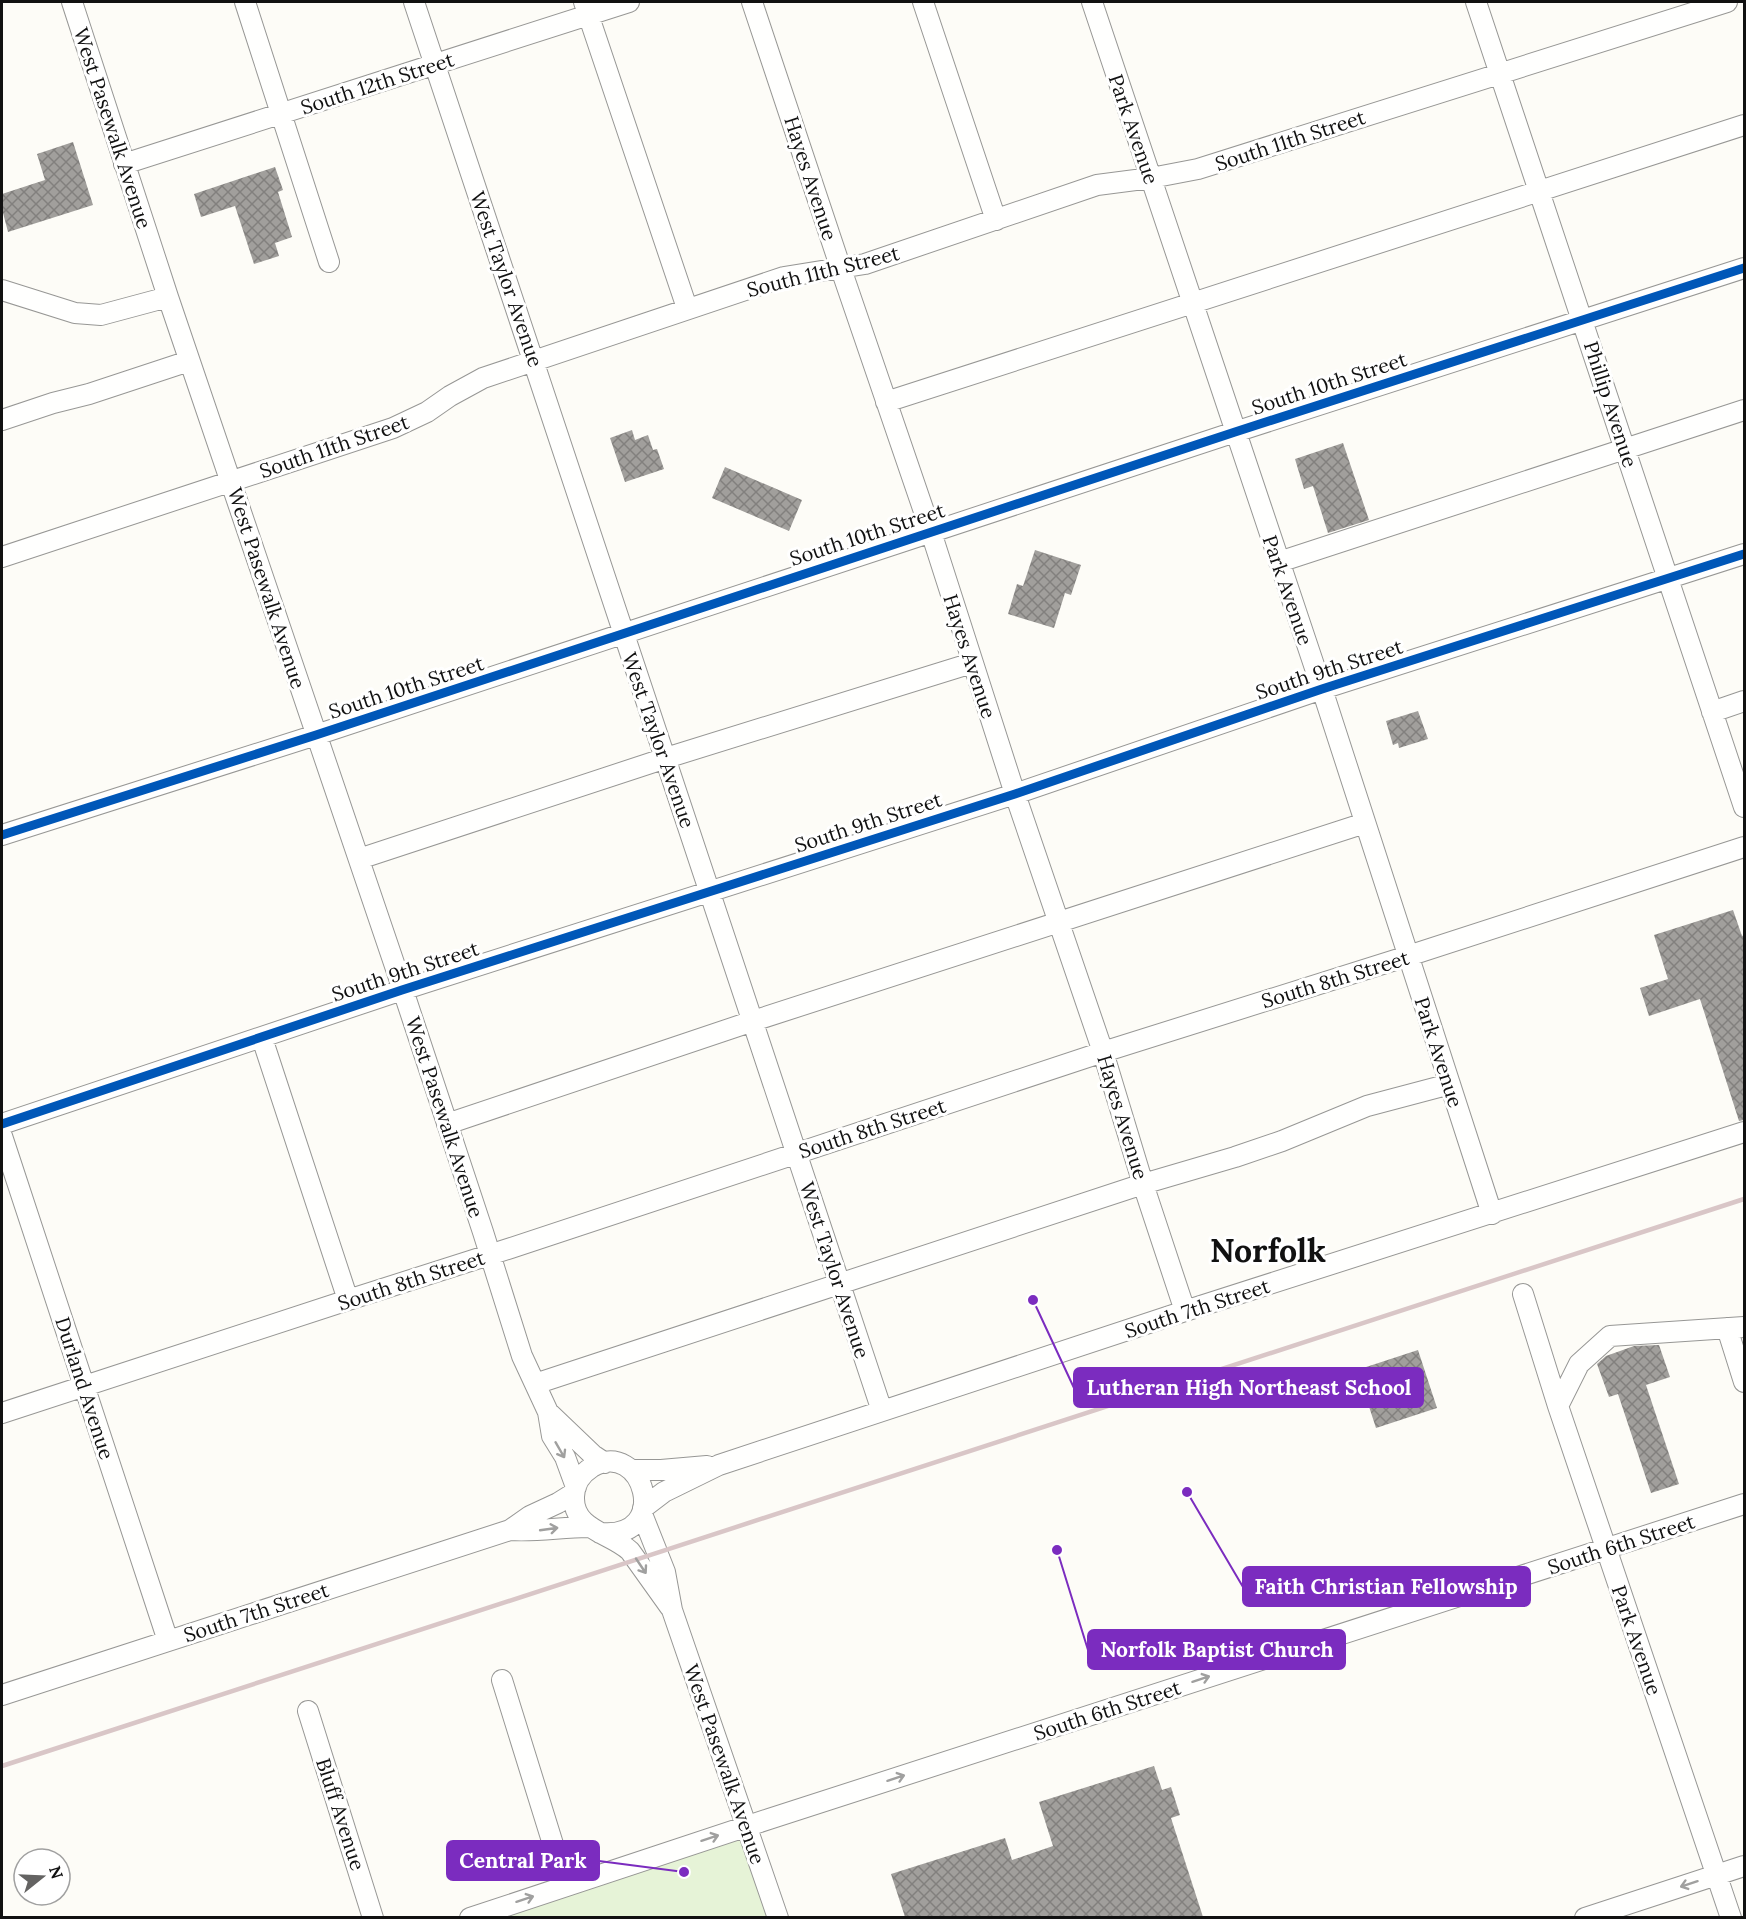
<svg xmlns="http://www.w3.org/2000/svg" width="1746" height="1919" font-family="Lora,serif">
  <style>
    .park { fill: #e6f3d7 }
    .building { fill: url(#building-cross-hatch) }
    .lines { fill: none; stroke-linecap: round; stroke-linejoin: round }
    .minor-casing { stroke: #979795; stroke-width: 22 }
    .minor { stroke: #fffffe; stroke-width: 20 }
    .rail { stroke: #d9c6c7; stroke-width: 4.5 }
    .cycleway-casing { stroke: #fff; stroke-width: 13 }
    .cycleway { stroke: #0057b8; stroke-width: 9 }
    .oneway { stroke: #a0a09f }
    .labels { text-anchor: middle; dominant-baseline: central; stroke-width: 6; stroke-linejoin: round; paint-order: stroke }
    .street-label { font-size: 20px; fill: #111; stroke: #fff }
    .town-label { font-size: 32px; font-weight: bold; fill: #111; stroke: #fff }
    .leader { fill: none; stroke: #7b2cbf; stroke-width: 2 }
    .callout-dot { fill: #7b2cbf; stroke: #fff; stroke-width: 2 }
    .callout { fill: #7b2cbf; stroke: #7b2cbf; stroke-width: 2 }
    .callout-label { font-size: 21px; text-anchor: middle; font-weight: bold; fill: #fff }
  </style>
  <defs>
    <pattern id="building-cross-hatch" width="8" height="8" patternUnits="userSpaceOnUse" patternTransform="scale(1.5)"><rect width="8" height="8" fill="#a19f9c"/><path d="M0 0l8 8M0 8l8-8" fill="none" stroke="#82807e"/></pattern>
  </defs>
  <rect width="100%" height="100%" fill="#fdfcf7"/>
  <path class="park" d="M746,1826L778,1918H470Z"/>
  <path class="building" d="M73,142L93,205L8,232L2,209V194L45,180L37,154Z
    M275,167L283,190L278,192L292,237L275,243L279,256L254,264L235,206L201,217L194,194Z
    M632,430L635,440L648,435L653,450L657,449L664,469L625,482L610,438Z
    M1343,443L1369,520L1328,533L1313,486L1304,489L1295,459Z
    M725,467L802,500L789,531L712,498Z
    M1035,550L1081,565L1071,595L1065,593L1054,628L1008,614L1017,584L1023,586Z
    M1418,711L1428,739L1399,748L1398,743L1393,745L1386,721Z
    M1733,910L1742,936L1744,935V1120L1739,1121L1700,999L1649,1016L1640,988L1668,979L1654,935Z
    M1659,1345L1670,1377L1646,1385L1679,1484L1651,1493L1618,1394L1609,1397L1597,1364L1606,1356L1634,1346Z
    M1418,1350L1437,1408L1376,1428L1357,1370Z
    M1154,1766L1162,1790L1171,1787L1180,1815L1171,1818L1203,1917H905L891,1874L1005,1838L1012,1860L1053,1846L1039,1802Z"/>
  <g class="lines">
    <defs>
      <path id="minor" d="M72,2L168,297L396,969L483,1232L522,1356L548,1412L552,1436L565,1457L576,1487
        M245,2L329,262
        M414,2L882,1411
        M584,2L687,308
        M752,2L841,269L931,532L1015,794L1103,1052L1143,1184L1185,1311
        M923,2L996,220
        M1092,2L1322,689L1492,1214
        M1476,2L1744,807
        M124,164L629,2
        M2,290L75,313L101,315L168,297
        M886,402L1744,125
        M2,420L53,403L89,394L189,361
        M2,557L393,428L427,412L450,396L483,378L784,277L865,264L1097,185L1151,178L1198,169L1727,2
        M1279,562L1744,410
        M1712,712L1744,701
        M2,835L316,735L1235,432L1744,268
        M359,859L666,758L972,663
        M262,1038L348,1300
        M2,1124L402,990L1015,794L1322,689L1744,554
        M447,1124L753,1021L1365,823
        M2,1136L168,1641
        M1523,1294L1558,1406L1731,1918
        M1727,1328L1744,1382
        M535,1384L1143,1184L1235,1157L1282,1141L1367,1106L1450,1084
        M1558,1406L1579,1364L1610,1336L1744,1327
        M548,1412L593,1455L605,1463
        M2,1413L348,1300L511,1248L1103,1052L1408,956L1744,847
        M631,1470H661L707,1466
        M643,1508L664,1492L719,1465L1185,1311L1744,1132
        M642,1514L665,1572L672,1610L778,1918
        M510,1530C536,1532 562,1527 588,1527
        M600,1533C674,1540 643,1437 592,1467C581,1474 574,1485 574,1497C573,1530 611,1533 630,1551L670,1607
        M502,1680L566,1886
        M2,1695L510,1530L530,1516L558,1503L574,1493
        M308,1711L373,1918
        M470,1918L769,1819L1744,1504
        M1585,1918L1744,1866"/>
    </defs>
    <use href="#minor" class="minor-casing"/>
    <use href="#minor" class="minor"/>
    <path class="rail" d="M2,1766L1744,1199"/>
    <defs>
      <path id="cycleway" d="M2,835L316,735L1235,432L1744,268
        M2,1124L402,990L1015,794L1322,689L1744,554"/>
    </defs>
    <use href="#cycleway" class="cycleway-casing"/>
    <use href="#cycleway" class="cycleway"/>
  </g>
  <defs><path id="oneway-shaft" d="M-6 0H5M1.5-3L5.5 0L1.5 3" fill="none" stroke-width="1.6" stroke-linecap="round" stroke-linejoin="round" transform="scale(1.5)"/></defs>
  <g class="oneway">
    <use href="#oneway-shaft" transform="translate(560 1450) rotate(60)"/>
    <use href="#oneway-shaft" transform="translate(549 1529) rotate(-8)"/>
    <use href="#oneway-shaft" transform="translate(641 1566) rotate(56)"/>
    <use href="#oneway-shaft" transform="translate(1201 1679) rotate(-18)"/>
    <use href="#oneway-shaft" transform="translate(896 1778) rotate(-18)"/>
    <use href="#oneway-shaft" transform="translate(710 1838) rotate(-18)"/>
    <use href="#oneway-shaft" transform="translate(1689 1884) rotate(162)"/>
    <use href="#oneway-shaft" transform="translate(525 1899) rotate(-18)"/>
  </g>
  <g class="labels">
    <g class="street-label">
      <text transform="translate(377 83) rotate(-18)">South 12th Street</text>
      <text transform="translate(113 128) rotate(72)">West Pasewalk Avenue</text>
      <text transform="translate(1134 129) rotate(71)">Park Avenue</text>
      <text transform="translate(1290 140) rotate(-18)">South 11th Street</text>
      <text transform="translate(811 178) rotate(72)">Hayes Avenue</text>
      <text transform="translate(823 271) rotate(-14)">South 11th Street</text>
      <text transform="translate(507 279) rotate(71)">West Taylor Avenue</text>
      <text transform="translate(1329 383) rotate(-18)">South 10th Street</text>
      <text transform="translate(1611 404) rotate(72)">Phillip Avenue</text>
      <text transform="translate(334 446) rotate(-19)">South 11th Street</text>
      <text transform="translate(867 534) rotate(-18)">South 10th Street</text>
      <text transform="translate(267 588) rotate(72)">West Pasewalk Avenue</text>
      <text transform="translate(1288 590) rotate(71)">Park Avenue</text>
      <text transform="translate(970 656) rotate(72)">Hayes Avenue</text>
      <text transform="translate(1329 669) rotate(-18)">South 9th Street</text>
      <text transform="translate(406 687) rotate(-18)">South 10th Street</text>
      <text transform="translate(659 740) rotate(71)">West Taylor Avenue</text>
      <text transform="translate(868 822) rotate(-18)">South 9th Street</text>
      <text transform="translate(405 971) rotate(-18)">South 9th Street</text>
      <text transform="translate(1335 979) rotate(-17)">South 8th Street</text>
      <text transform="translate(1439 1052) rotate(72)">Park Avenue</text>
      <text transform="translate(445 1117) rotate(72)">West Pasewalk Avenue</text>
      <text transform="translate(1123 1117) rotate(73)">Hayes Avenue</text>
      <text transform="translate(872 1128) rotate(-18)">South 8th Street</text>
      <text transform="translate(835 1270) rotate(72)">West Taylor Avenue</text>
      <text transform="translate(411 1280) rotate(-18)">South 8th Street</text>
      <text transform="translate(1197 1308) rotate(-18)">South 7th Street</text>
      <text transform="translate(85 1388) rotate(72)">Durland Avenue</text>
      <text transform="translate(1621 1544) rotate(-18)">South 6th Street</text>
      <text transform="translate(256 1612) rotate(-18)">South 7th Street</text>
      <text transform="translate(1637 1640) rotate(71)">Park Avenue</text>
      <text transform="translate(1107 1710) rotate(-18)">South 6th Street</text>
      <text transform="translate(725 1764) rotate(71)">West Pasewalk Avenue</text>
      <text transform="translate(341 1814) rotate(72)">Bluff Avenue</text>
    </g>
    <g class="town-label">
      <text x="1268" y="1250">Norfolk</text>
    </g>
  </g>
  <path class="leader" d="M1033 1300L1074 1388M1187 1492L1243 1587M1057 1550L1088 1650M684 1872L599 1861"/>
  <g class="callout-dot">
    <circle cx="1033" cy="1300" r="6"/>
    <circle cx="1187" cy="1492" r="6"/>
    <circle cx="1057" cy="1550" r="6"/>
    <circle cx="684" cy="1872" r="6"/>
  </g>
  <g class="callout">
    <rect x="1074" y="1368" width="349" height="39" rx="6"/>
    <rect x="1243" y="1567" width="287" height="39" rx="6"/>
    <rect x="1088" y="1630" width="257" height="39" rx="6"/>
    <rect x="447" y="1841" width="152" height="39" rx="6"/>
  </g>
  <g class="callout-label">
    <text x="1249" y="1395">Lutheran High Northeast School</text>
    <text x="1386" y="1594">Faith Christian Fellowship</text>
    <text x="1217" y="1657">Norfolk Baptist Church</text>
    <text x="523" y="1868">Central Park</text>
  </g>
  <rect width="1746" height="1919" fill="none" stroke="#111111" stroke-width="6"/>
  <g transform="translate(42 1877) rotate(72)"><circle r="28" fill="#ffffff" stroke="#a0a0a0" stroke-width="1.5"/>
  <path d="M0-4.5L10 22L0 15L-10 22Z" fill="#646362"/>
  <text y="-9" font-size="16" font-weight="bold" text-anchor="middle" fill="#111111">N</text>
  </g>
</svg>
